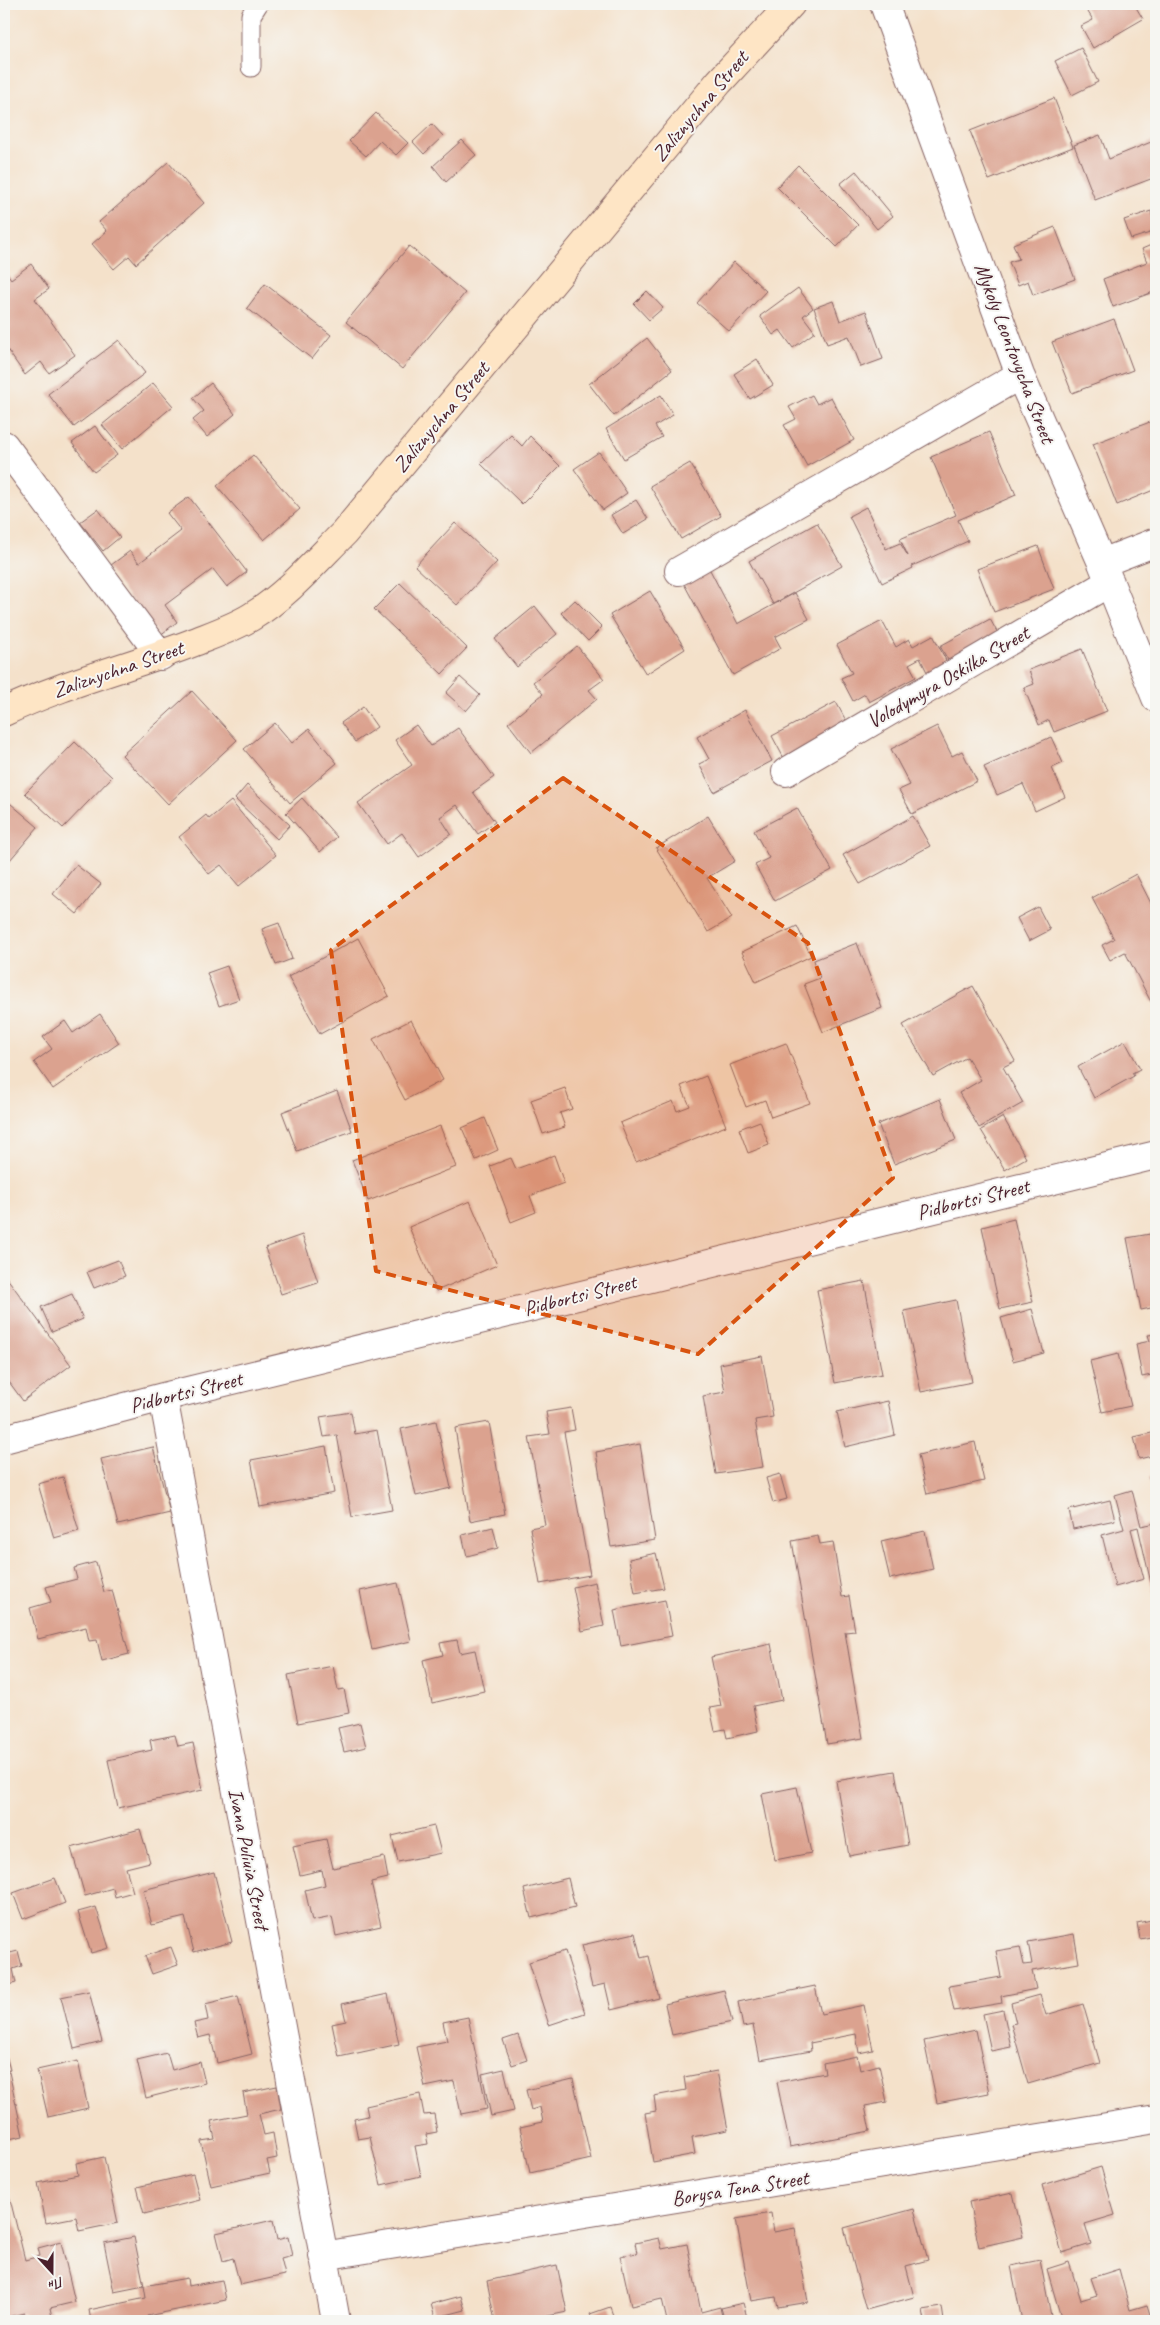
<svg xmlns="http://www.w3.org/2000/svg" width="1160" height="2325" font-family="Caveat,sans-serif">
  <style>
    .building { fill: #dba28f }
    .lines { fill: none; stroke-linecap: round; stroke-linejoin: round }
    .service-casing { stroke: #866363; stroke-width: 21 }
    .minor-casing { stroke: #866363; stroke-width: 30 }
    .secondary-casing { stroke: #866363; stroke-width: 30 }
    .service { stroke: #fff; stroke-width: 19 }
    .minor { stroke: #fff; stroke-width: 28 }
    .secondary { stroke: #fee5c5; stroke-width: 28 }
    .marked { fill: #d8530f; fill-opacity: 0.2; stroke: #d8530f; stroke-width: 4; stroke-dasharray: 10 6; stroke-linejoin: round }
    .labels { text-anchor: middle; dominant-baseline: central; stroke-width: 4; stroke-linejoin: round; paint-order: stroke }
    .street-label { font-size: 21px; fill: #4a1f2b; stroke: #f6f6f2 }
  </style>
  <rect width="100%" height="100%" fill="#f6f6f2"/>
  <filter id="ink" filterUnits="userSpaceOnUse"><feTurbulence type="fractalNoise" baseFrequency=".02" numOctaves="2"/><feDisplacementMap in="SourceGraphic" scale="10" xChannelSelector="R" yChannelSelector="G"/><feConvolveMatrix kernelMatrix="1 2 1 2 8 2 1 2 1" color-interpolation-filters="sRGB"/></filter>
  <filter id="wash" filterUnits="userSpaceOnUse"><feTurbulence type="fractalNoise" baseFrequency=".0096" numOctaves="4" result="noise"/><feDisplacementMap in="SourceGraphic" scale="20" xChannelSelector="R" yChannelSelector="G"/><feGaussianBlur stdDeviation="1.12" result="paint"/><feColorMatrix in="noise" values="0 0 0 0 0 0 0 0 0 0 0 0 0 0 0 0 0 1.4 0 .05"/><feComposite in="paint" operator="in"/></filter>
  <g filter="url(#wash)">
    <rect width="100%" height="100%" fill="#f4e1ca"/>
    <g id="blocks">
      <path class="building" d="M1083,4H1134L1143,19L1093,48L1081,26L1093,20Z
        M1081,48L1098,82L1072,95L1055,61Z
        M1054,98L1073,147L989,180L970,131Z
        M376,113L408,143L396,155L380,141L366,156L349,141Z
        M432,124L443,136L424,154L413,142Z
        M1100,135L1109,159L1156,140V177L1095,200L1074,145Z
        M462,140L476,155L446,182L433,166Z
        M168,162L204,203L136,264L129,256L114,269L92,244L107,231L99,222Z
        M798,165L858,225L837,247L777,187Z
        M856,171L893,216L877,229L840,184Z
        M1151,211L1156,231L1131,239L1124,220Z
        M1055,227L1075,279L1033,295L1028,281L1018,285L1009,262L1019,259L1013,244Z
        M1156,243V291L1113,307L1103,279L1147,262L1142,249Z
        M409,246L465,293L402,369L346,322Z
        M734,262L766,291L729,331L697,303Z
        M31,264L49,289L35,299L75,355L49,373L41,362L25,375L4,345V269L11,279Z
        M265,284L331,335L312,359L247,308Z
        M798,288L813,308L803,316L815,332L793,348L780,330L773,335L760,316Z
        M647,291L663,308L649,320L634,304Z
        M833,301L840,321L866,311L883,359L861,367L849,336L827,344L814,308Z
        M1114,319L1133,370L1072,393L1052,342Z
        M647,338L672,370L614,416L589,384Z
        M119,340L145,373L74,427L48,394Z
        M757,359L773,385L750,399L734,374Z
        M153,383L173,406L122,449L102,425Z
        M211,383L235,414L207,437L193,420L204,411L193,398Z
        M661,395L673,415L655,426L662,437L624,459L606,429Z
        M812,395L817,404L831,397L854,440L807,466L784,425L796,419L789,407Z
        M1155,420L1156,489L1117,505L1093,444Z
        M95,426L117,455L94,472L72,443Z
        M989,432L1016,495L958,520L968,541L912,566L913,568L882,583L849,516L866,507L886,549L900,543L908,556L900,539L956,515L931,457Z
        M511,435L522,446L530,436L560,466L522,504L481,464Z
        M599,452L627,493L603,510L574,469Z
        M253,455L300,509L264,540L217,486Z
        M690,463L721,516L681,539L650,486Z
        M189,497L247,572L227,587L213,569L165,605L177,622L159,636L107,568L130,551L139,563L181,531L167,513Z
        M636,500L648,519L623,534L611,515Z
        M98,509L120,537L103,551L80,522Z
        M455,523L497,562L457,605L415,566Z
        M817,523L842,566L773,604L749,561Z
        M1038,546L1054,589L994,612L977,569Z
        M709,568L738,624L795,593L809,619L775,637L781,648L733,675L683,582Z
        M400,583L467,648L442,674L374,609Z
        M650,591L685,649L646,674L610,615Z
        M575,600L602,627L588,641L561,613Z
        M535,606L557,634L517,667L495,639Z
        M990,619L1002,641L952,667L940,646Z
        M882,621L896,647L909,639L913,646L933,635L951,670L931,680L920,658L909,664L916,677L869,702L865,694L853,701L841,678L852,673L837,645Z
        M577,646L604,679L589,690L597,699L531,753L508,723L543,694L533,682Z
        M1082,649L1107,711L1054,732L1049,720L1039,725L1024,688L1034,684L1029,670Z
        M460,677L480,695L466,711L446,693Z
        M192,691L237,740L168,804L122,755Z
        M836,702L851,730L787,764L772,736Z
        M363,707L377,727L355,742L341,723Z
        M745,710L772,761L714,792L699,764L709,759L697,737Z
        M275,723L292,743L309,729L337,763L290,803L244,749Z
        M416,725L431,746L458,728L494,777L473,792L495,822L478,834L457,805L440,817L451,834L419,857L402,833L387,844L358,803L412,765L395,740Z
        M937,726L952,756L962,751L977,781L912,814L899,790L910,785L891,749Z
        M1051,737L1063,763L1052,768L1065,797L1035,811L1023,784L997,795L984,767Z
        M75,742L112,777L63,828L25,793Z
        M247,785L290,825L277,839L235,799Z
        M4,798L38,827L4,867Z
        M302,798L337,837L320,852L286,813Z
        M231,801L276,855L239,886L221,865L209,874L179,837L206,815L209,819Z
        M797,808L832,870L775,901L755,865L769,858L754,831Z
        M708,816L735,861L707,878L732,918L708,932L656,848Z
        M913,816L930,846L860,884L843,855Z
        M76,865L101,884L77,914L53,894Z
        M1136,874L1156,913V999L1151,1002L1125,952L1110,960L1102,945L1114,939L1092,898Z
        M1038,907L1050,930L1029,941L1017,918Z
        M279,923L292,959L276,965L262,929Z
        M797,926L811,956L756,982L742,952Z
        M358,938L389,996L320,1034L288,977Z
        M857,943L882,1008L823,1032L804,984L820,978L814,960Z
        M227,966L239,999L219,1006L207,973Z
        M973,986L1015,1061L1003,1067L1023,1103L979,1128L959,1093L981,1080L967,1057L933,1076L903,1025Z
        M100,1014L119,1043L53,1089L34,1062L52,1049L43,1037L65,1021L73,1033Z
        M411,1020L443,1080L405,1100L373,1039Z
        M1125,1041L1140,1069L1132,1073L1134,1076L1094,1098L1078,1067Z
        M786,1043L810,1103L771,1117L765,1100L746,1107L730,1065Z
        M706,1076L726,1126L636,1162L620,1123L673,1101L677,1111L690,1106L681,1086Z
        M565,1088L572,1109L560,1113L565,1127L543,1134L531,1100Z
        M337,1091L352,1131L297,1151L282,1112Z
        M940,1099L956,1140L894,1164L878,1124Z
        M1003,1117L1026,1158L1005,1170L981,1130Z
        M485,1118L498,1150L476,1160L462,1128Z
        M760,1121L769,1145L748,1153L739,1129Z
        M440,1126L456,1167L368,1201L352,1160Z
        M554,1155L564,1183L530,1196L536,1212L511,1222L490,1166L511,1158L516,1169Z
        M470,1201L497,1265L436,1291L409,1227Z
        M1014,1219L1033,1302L1000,1309L982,1227Z
        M1156,1233V1307L1141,1310L1127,1238Z
        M302,1235L318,1282L281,1294L265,1248Z
        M118,1260L125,1276L94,1288L87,1272Z
        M4,1274L71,1365L23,1401L4,1375Z
        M864,1281L882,1374L835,1383L817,1290Z
        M72,1294L83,1319L52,1332L41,1307Z
        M956,1300L972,1382L921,1392L904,1311Z
        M1032,1309L1044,1353L1013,1361L1001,1318Z
        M1156,1334V1374L1142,1377L1136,1344L1150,1341L1148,1335Z
        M1118,1354L1131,1406L1102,1412L1090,1361Z
        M762,1356L773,1417L755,1420L763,1467L716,1474L703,1396L725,1392L720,1364Z
        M888,1401L895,1435L845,1447L837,1412Z
        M571,1408L575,1430L564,1432L590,1575L540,1584L530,1528L545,1525L529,1437L550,1434L546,1412Z
        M351,1412L355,1434L377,1430L392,1510L352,1517L337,1435L324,1437L320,1417Z
        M436,1421L451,1488L416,1496L401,1429Z
        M489,1422L505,1514L470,1521L455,1428Z
        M1156,1432V1455L1139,1459L1134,1437Z
        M975,1442L984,1481L927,1494L918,1455Z
        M640,1444L655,1540L611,1547L596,1452Z
        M326,1446L334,1493L260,1507L251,1460Z
        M153,1447L170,1513L118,1525L101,1459Z
        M780,1474L787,1499L773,1503L766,1478Z
        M1156,1475V1504L1149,1477Z
        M63,1477L79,1531L54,1538L38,1484Z
        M1132,1490L1141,1526L1156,1523V1596H1154L1138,1527L1131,1529L1144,1579L1115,1587L1102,1535L1124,1529L1115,1495Z
        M1110,1500L1115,1520L1073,1529L1069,1510Z
        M493,1527L498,1548L467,1556L462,1535Z
        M925,1531L933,1569L890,1579L881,1541Z
        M818,1536L820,1544L833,1542L842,1597L849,1596L855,1631L845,1632L863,1738L827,1744L792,1541Z
        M656,1553L664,1588L635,1593L629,1559Z
        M96,1562L104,1592L112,1590L129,1654L102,1661L97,1640L89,1641L86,1627L38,1639L30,1608L51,1602L46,1587L77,1579L74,1568Z
        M595,1582L604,1626L582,1631L573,1587Z
        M398,1583L411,1641L372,1650L360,1591Z
        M665,1600L672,1636L621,1646L614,1610Z
        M457,1640L460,1653L475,1650L484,1691L432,1703L423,1660L443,1655L440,1643Z
        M771,1644L782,1700L753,1706L758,1731L727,1738L725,1729L715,1731L710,1708L721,1706L711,1657Z
        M333,1666L338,1690L344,1689L349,1713L298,1723L288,1675Z
        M360,1723L366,1747L344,1752L338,1728Z
        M175,1735L178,1746L193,1743L203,1790L118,1808L108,1760L152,1750L150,1740Z
        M895,1771L908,1845L849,1856L836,1781Z
        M797,1787L811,1853L775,1860L762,1794Z
        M434,1826L441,1853L398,1862L392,1836Z
        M140,1829L150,1862L126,1868L133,1892L115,1897L113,1888L85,1896L71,1848Z
        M326,1839L333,1868L384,1857L388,1878L371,1882L381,1926L336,1936L332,1917L312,1921L305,1890L325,1885L322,1870L300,1875L293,1846Z
        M214,1872L232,1942L194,1952L185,1917L152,1925L143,1890Z
        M55,1878L65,1903L23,1919L13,1893Z
        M568,1878L575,1907L531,1918L524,1889Z
        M96,1907L109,1948L91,1953L78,1912Z
        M1156,1919V1936L1140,1939L1137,1923Z
        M4,1928L10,1953L18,1951L22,1966L13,1969L16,1983L4,1986Z
        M635,1933L641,1958L649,1956L659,1998L611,2010L605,1984L592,1987L582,1945Z
        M1074,1934L1079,1963L1032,1971L1036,1989L1001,1996L1002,2003L954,2011L949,1986L1001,1977L996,1951L1020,1947L1024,1965L1032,1964L1028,1942Z
        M171,1947L178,1965L152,1974L145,1956Z
        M565,1951L585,2013L549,2025L529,1962Z
        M815,1986L821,2014L864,2005L873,2050L859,2053L856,2034L810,2043L811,2051L760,2060L753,2025L743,2027L738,2002Z
        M724,1990L732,2022L672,2035L665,2004Z
        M89,1991L102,2042L74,2049L61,1997Z
        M388,1994L399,2044L339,2057L332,2024L346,2021L342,2004Z
        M1040,1995L1046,2015L1083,2004L1100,2063L1028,2084L1011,2024L1016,2023L1011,2003Z
        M238,1996L252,2054L217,2063L210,2035L198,2038L194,2023L208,2020L205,2004Z
        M1003,2010L1011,2047L991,2051L983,2014Z
        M468,2017L487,2109L461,2114L454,2081L425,2087L416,2047L447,2041L443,2022Z
        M976,2030L989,2093L937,2103L924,2041Z
        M518,2035L527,2060L512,2065L503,2040Z
        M4,2047L10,2070L4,2071Z
        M167,2053L172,2070L200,2062L205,2083L146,2098L137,2060Z
        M857,2056L860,2070L879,2065L887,2102L865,2106L870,2131L790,2147L777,2082L825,2073L823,2063Z
        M78,2061L88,2108L48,2117L37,2070Z
        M504,2069L514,2111L491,2116L482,2074Z
        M717,2071L728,2130L692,2137L695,2154L653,2162L645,2113L656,2111L654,2096L686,2090L684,2077Z
        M9,2072L23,2136L4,2140V2073Z
        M573,2079L591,2159L530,2173L520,2127L543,2122L540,2107L531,2110L526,2090Z
        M277,2086L281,2109L259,2114L264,2135L273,2133L277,2158L267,2160L270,2173L211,2186L201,2141L215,2139L211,2121L247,2114L243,2093Z
        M420,2094L424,2115L434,2114L437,2132L426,2134L428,2144L415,2146L421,2176L381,2185L370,2137L358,2139L354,2119L368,2116L366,2106Z
        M104,2157L118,2223L79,2231L76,2217L46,2223L38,2183L78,2175L76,2163Z
        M1101,2167L1115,2215L1085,2224L1091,2244L1062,2253L1042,2185Z
        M193,2174L200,2200L144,2214L137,2187Z
        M8,2191L25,2260L40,2256L38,2248L61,2242L75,2302L50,2308L53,2321H25L24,2313L4,2318V2265L6,2264L4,2254V2192Z
        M1013,2193L1023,2237L979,2247L969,2202Z
        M914,2209L928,2260L906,2266L914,2297L866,2310L844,2228Z
        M771,2213L774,2232L795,2228L808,2302L778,2307L776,2297L751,2301L736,2219Z
        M273,2220L277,2240L288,2237L292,2256L281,2259L285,2275L240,2285L233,2258L223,2261L216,2233Z
        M134,2237L144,2286L114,2292L104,2243Z
        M659,2238L662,2249L687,2244L701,2312L720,2307L723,2321H667L662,2299L631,2306L620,2256L637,2253L635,2243Z
        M1040,2260L1052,2321H1022L1011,2266Z
        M1069,2262L1081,2300L1097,2295L1091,2278L1119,2269L1130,2310L1147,2305L1152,2321H1085L1084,2319L1062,2321L1047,2269Z
        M557,2265L567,2312L524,2321H495L487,2281Z
        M187,2278L188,2286L222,2280L226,2300L147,2316L148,2321H91L89,2310L146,2298L144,2286Z
        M461,2296L465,2310L435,2318L431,2304Z
        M743,2303L748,2321H725L721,2308Z
        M610,2307L615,2321H593L590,2314Z
        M942,2307L944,2321H925L923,2310Z"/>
    </g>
  </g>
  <g filter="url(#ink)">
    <use href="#blocks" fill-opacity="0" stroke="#866363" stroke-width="1"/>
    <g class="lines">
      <defs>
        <path id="service" d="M251,67V15L258,4"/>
        <path id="minor" d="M884,4L1020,375L1102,563L1156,698
          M4,445L161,656
          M1102,563L1156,542
          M679,571L1020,375
          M786,772L1110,582
          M163,1397L336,2321
          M4,1439L163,1397L1156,1155
          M323,2256L1156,2119"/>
        <path id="secondary" d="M4,712C64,683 130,667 192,643C212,635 233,628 251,617C287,595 315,562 344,533L719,82L791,4"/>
      </defs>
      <use href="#service" class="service-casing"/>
      <use href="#minor" class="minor-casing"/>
      <use href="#secondary" class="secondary-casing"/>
      <use href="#service" class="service"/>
      <use href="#minor" class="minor"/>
      <use href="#secondary" class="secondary"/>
    </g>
  </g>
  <path class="marked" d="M563,778L808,943L893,1178L698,1354L376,1271L331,950Z"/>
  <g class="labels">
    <g class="street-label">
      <text transform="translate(700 106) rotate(-50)">Zaliznychna Street</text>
      <text transform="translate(1015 353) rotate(69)">Mykoly Leontovycha Street</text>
      <text transform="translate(441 417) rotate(-50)">Zaliznychna Street</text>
      <text transform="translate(118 669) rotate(-19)">Zaliznychna Street</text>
      <text transform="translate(948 677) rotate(-30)">Volodymyra Oskilka Street</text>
      <text transform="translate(973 1199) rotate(-14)">Pidbortsi Street</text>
      <text transform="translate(580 1295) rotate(-14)">Pidbortsi Street</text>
      <text transform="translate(186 1392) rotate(-14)">Pidbortsi Street</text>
      <text transform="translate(249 1859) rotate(79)">Ivana Puliuia Street</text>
      <text transform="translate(740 2188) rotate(-9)">Borysa Tena Street</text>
    </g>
  </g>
  <rect width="1160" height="2325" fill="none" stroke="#f6f6f2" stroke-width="20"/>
  <g transform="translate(52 2272) rotate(159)" stroke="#f6f6f2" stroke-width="4" paint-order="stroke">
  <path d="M0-4L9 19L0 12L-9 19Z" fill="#4a1f2b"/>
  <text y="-8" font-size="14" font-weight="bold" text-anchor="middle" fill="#4a1f2b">Пн</text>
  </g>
</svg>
